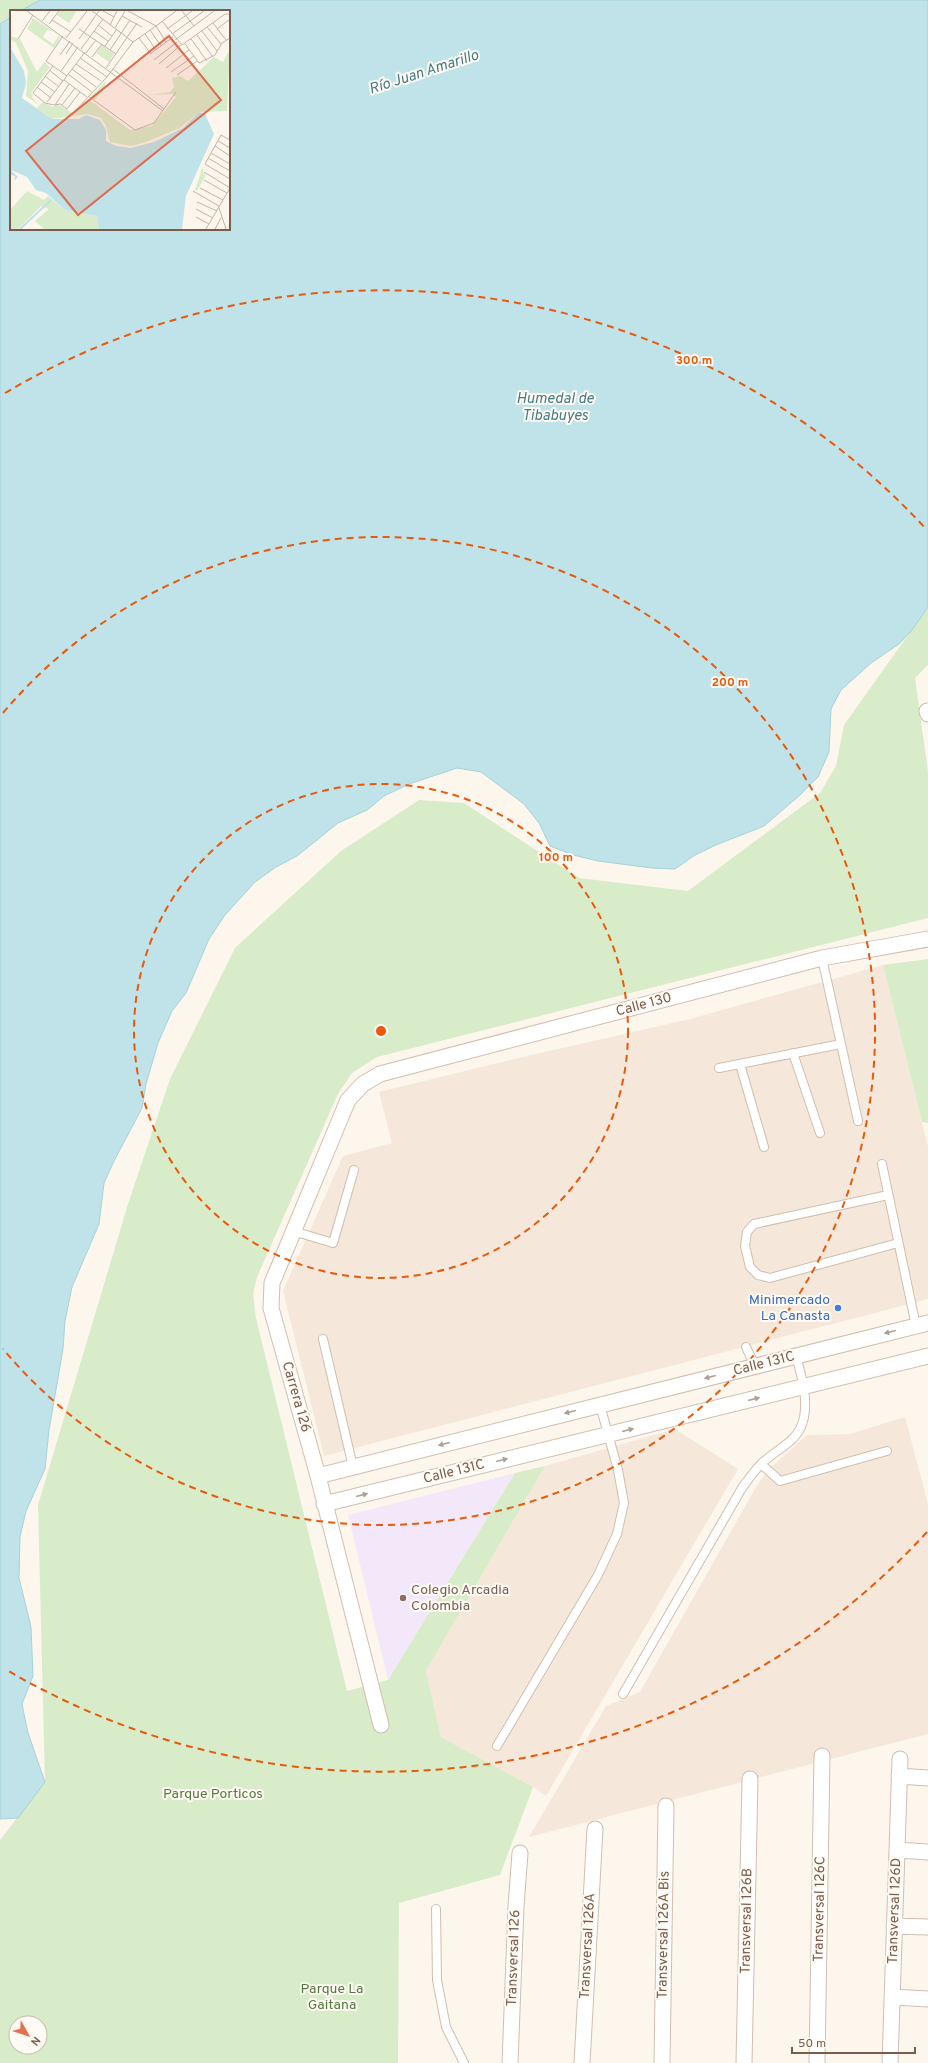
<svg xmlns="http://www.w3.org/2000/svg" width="928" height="2063" font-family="Overpass,sans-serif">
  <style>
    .residential { fill: #f5e8da }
    .education { fill: #f3e8fa }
    .green { fill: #d8ecc9; fill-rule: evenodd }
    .water { fill: #bfe3e8; stroke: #a5d3da }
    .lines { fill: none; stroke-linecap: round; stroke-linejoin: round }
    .service-casing { stroke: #d1beb0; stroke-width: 10 }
    .minor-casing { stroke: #d1beb0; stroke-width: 17 }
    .service { stroke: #fff; stroke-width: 8 }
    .minor { stroke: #fff; stroke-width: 15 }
    .oneway { fill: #af9d94 }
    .ring { fill: none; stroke: #e8590c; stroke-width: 2; stroke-dasharray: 7 5 }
    .shop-dot { fill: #3f7fe0; stroke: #fffaf3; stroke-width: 1.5 }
    .education-dot { fill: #8d6e63; stroke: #fffaf3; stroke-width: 1.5 }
    .labels { text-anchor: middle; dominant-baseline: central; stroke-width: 4; stroke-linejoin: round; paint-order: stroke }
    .street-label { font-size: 14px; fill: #7a5c4d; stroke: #fffaf3 }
    .shop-label { font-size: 14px; fill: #366cbe; stroke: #fffaf3; text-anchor: end }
    .education-label { font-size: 14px; fill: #785e54; stroke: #fffaf3; text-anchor: start }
    .park-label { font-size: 14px; fill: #537a41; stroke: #fffaf3 }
    .water-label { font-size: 15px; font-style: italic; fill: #437c86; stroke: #fffaf3 }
    .inset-river { fill: none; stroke: #bfe3e8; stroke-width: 2 }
    .inset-road { fill: none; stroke: #c5b3a7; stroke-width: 1 }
    .view { fill: #dc6d51; fill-opacity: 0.15; stroke: #dc6d51; stroke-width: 2 }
    .inset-edge { fill: none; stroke: #7a5c4d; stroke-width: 2 }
    .centre { fill: #e8590c; stroke: #fffaf3; stroke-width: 2 }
    .ring-label { font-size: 12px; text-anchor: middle; font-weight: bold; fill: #e8590c; stroke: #fffaf3; stroke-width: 4; stroke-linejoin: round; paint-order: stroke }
  </style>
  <rect width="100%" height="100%" fill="#fdf6ec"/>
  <path class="residential" d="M883,965L928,1147V1299L324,1456L283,1291L343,1156L392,1143L379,1092L514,1059L690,1019Z
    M905,1417L928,1504V1734L529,1837L606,1706L640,1692L756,1487L768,1470L807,1435L850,1434Z
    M675,1429L738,1469L546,1796L533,1787L441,1737L426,1671L545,1466Z"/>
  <path class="education" d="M515,1473L388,1680L348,1515Z"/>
  <path class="green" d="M0,0H40L20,11H11V17L0,24Z
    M928,607V665L915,678L928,772V918L377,1057L352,1073L338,1094L257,1277L253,1294L256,1318L347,1691L388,1680L515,1473L545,1466L426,1671L441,1737L533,1787L500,1875L399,1903L398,2063H0V1840L45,1782L38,1505L128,1204L170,1079L235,948L341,851L419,800L464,803L579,878L688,891L820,793L836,766L844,725ZM16,2023H40V2047H16Z
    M928,959V1123L922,1122L883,965Z"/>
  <path class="water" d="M40,0H928V607L912,630L899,644L871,663L841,690L831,709L829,752L818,777L800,795L764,826L716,845L695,855L675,869L652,868L598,861L573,855L550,846L539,823L524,804L481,772L457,768L409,784L384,796L367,810L338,823L297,856L276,867L255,882L225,915L209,939L186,993L172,1011L158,1043L146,1084L142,1108L114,1161L104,1183L99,1224L72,1287L65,1321L63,1349L49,1430L45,1469L26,1511L20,1537L19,1578L31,1627L33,1676L22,1704L28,1733L45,1782L18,1818L0,1819V24L11,17V229H229V11H20Z"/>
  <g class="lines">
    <defs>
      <path id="service" d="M822,958L858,1121
        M793,1053L820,1133
        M740,1064L764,1147
        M719,1068L841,1044
        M882,1164L916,1326
        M888,1195L754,1224L747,1232L745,1246L750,1267L758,1275L770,1278L898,1243
        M293,1231L333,1243L354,1170
        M323,1339L353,1467
        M746,1347L755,1366
        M761,1464L780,1481L887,1451
        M623,1694L742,1488C748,1480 754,1471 761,1464C773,1452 792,1444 800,1429C811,1407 802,1377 796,1356
        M497,1746L598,1575L617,1534L624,1503L618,1470L600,1405
        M436,1909L437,1980L446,2027L464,2063"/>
      <path id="minor" d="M927,711L928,714
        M318,1476L928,1323
        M324,1504L928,1356
        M381,1725L318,1476L271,1308L272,1283L348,1100L363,1084L380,1074L822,958L928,939
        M899,1776L928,1778
        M897,1850L928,1852
        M894,1926L928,1927
        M892,1997L928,1999
        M510,2063L516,1906L520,1853
        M582,2063L595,1829
        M662,2063L666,1806
        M744,2063L750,1779
        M817,2063L822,1756
        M890,2063L900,1759"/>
    </defs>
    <use href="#service" class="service-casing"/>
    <use href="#minor" class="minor-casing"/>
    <use href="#service" class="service"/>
    <use href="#minor" class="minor"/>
  </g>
  <defs><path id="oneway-solid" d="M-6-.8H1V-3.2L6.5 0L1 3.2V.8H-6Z"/></defs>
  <g class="oneway">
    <use href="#oneway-solid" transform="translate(890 1332) rotate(166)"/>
    <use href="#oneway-solid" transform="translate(710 1377) rotate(166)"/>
    <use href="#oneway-solid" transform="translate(754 1399) rotate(-14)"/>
    <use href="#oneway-solid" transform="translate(570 1412) rotate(166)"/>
    <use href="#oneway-solid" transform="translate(628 1430) rotate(-14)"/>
    <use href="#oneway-solid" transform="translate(444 1444) rotate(166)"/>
    <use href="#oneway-solid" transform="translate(502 1460) rotate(-14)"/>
    <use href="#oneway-solid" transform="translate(362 1495) rotate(-14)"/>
  </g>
  <g class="ring">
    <circle cx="381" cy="1031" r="247"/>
    <path d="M3 713A494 494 0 1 1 3 1349"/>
    <path d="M927 1532A741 741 0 0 1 5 1669M5 393A741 741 0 0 1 927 530"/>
  </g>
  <circle class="shop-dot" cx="838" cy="1308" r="4"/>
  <circle class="education-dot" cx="403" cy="1598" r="4"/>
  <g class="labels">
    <g class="street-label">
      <text transform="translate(644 1005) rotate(-15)">Calle 130</text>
      <text transform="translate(764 1364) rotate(-14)">Calle 131C</text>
      <text transform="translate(296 1397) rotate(74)">Carrera 126</text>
      <text transform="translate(454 1472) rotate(-14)">Calle 131C</text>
      <text transform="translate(820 1909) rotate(-89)">Transversal 126C</text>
      <text transform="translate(895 1911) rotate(-88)">Transversal 126D</text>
      <text transform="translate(747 1921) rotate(-89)">Transversal 126B</text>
      <text transform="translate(664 1935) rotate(-89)">Transversal 126A Bis</text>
      <text transform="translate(588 1946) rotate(-87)">Transversal 126A</text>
      <text transform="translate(514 1958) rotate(-88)">Transversal 126</text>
    </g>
    <g class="shop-label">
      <text x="830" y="1300">Minimercado<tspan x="830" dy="16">La Canasta</tspan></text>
    </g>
    <g class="education-label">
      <text x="411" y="1590">Colegio Arcadia<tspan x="411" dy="16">Colombia</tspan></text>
    </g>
    <g class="park-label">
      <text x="213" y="1794">Parque Porticos</text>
      <text x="332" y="1989">Parque La<tspan x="332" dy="16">Gaitana</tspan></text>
    </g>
    <g class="water-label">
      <text transform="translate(424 73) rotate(-18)">Río Juan Amarillo</text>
      <text x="555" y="399">Humedal de<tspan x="555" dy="17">Tibabuyes</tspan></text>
    </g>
  </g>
  <g transform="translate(10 10)">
    <rect width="220" height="220" fill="#fdf6ec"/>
    <path d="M50,1H65L66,2L59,13L47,5ZM23,8L44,22L37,20L33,27L43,34L49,26L51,27L44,38L17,19ZM0,26L10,29L27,62L34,52L40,57L21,83L23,85L22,87L29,95L16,86L18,61L6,33L0,29ZM92,35L104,44L99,52L86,43ZM220,39L217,101L189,102L170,118L133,133L121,136L100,132L96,116L91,108L77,104L42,109L27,98L33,92L43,97L47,94L64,104L78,89L120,120L142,116L166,87L163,84L139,85L160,82L164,77L162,68L170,66L178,71L204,47L213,52ZM96,71L94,79L85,90L81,86ZM193,156V163L196,165L187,181L185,180ZM17,181L34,190L38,186L55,200L87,206L89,219H34L25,211L39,199L31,196L8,219H0V200Z" fill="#d8ecc9"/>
    <path d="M0,37L14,61L16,73L12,88L42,109H69L76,105L90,110L96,120V131L106,136L121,138L144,132L173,118L189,102L195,104L204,124L176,186L172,219H89L87,206L55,200L36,183L26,180L17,167L1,160L8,167L4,171L5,166L0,165Z" fill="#bfe3e8"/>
    <path class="inset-river" d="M10,219L41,190"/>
    <path class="inset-road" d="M17,1L153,101M82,1L123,32M93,1L104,7M118,1L146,16L166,1M172,1L184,16M112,6L132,17M42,10L61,22M32,11L40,1M152,11L172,35L215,4H220M203,13L216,30M39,14L49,1M88,15L102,26M100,15L107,1M197,17L211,34M105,18L115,1M69,19L106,44M157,19L182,1M207,19L220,9M140,20L151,36M84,21L98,31M192,21L207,41M135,24L146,40M162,24L194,1M187,25L203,47M53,26L36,51L57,66M56,28L77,1M129,28L141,44M8,29L23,5M69,29L89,1M181,29L197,51M165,30L204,1M175,34L189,53L205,45L212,33L220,28M95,36L107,19M71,39L93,9M100,40L120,10M76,43L86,30M56,44L63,33M140,44L163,27M50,45L60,31M82,47L92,34M70,48L97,67M144,50L167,32M66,54L91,71M149,54L171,35M43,56L23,83L35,93L44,95M96,58L127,13M156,58L179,40M62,59L86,77M103,59L154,99M39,60L53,71M51,61L68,37M161,62L184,46M58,64L82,82M167,65L187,51M35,66L49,77M54,70L77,87M31,72L45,82M27,77L41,88M78,86L125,120L144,113L166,82M37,92L75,42M44,95L50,94L57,99L70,82M45,95L59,74M52,95L65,78M65,101L97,67L123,32L146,16L156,32M220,130L211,125L195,154L220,169M208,131L220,138M205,136L220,146M201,143L220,154M198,148L220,161M194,162L220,178M194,170L217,183M190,178L213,190M183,181L209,196M187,192L207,201M209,198L216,219M186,199L203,208M186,207L199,214M196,219L220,178M205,219L211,208"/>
    <path class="view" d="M159,26L211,90L68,205L16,141Z"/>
    <rect width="220" height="220" class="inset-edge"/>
  </g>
  <circle cx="381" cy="1031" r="6" class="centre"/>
  <g class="ring-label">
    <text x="694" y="364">300 m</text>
    <text x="730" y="686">200 m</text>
    <text x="556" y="861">100 m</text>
  </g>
  <g transform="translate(28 2035) rotate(129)"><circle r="19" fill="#fffaf3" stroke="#cabbb1"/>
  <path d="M0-3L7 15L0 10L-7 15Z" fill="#e76f51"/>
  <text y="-6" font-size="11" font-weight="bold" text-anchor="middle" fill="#7a5c4d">N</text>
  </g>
  <path d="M792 2047v6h123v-6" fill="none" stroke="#7a5c4d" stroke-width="2"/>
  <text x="798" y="2047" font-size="12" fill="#7a5c4d" stroke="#fffaf3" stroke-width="3" paint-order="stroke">50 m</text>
</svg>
